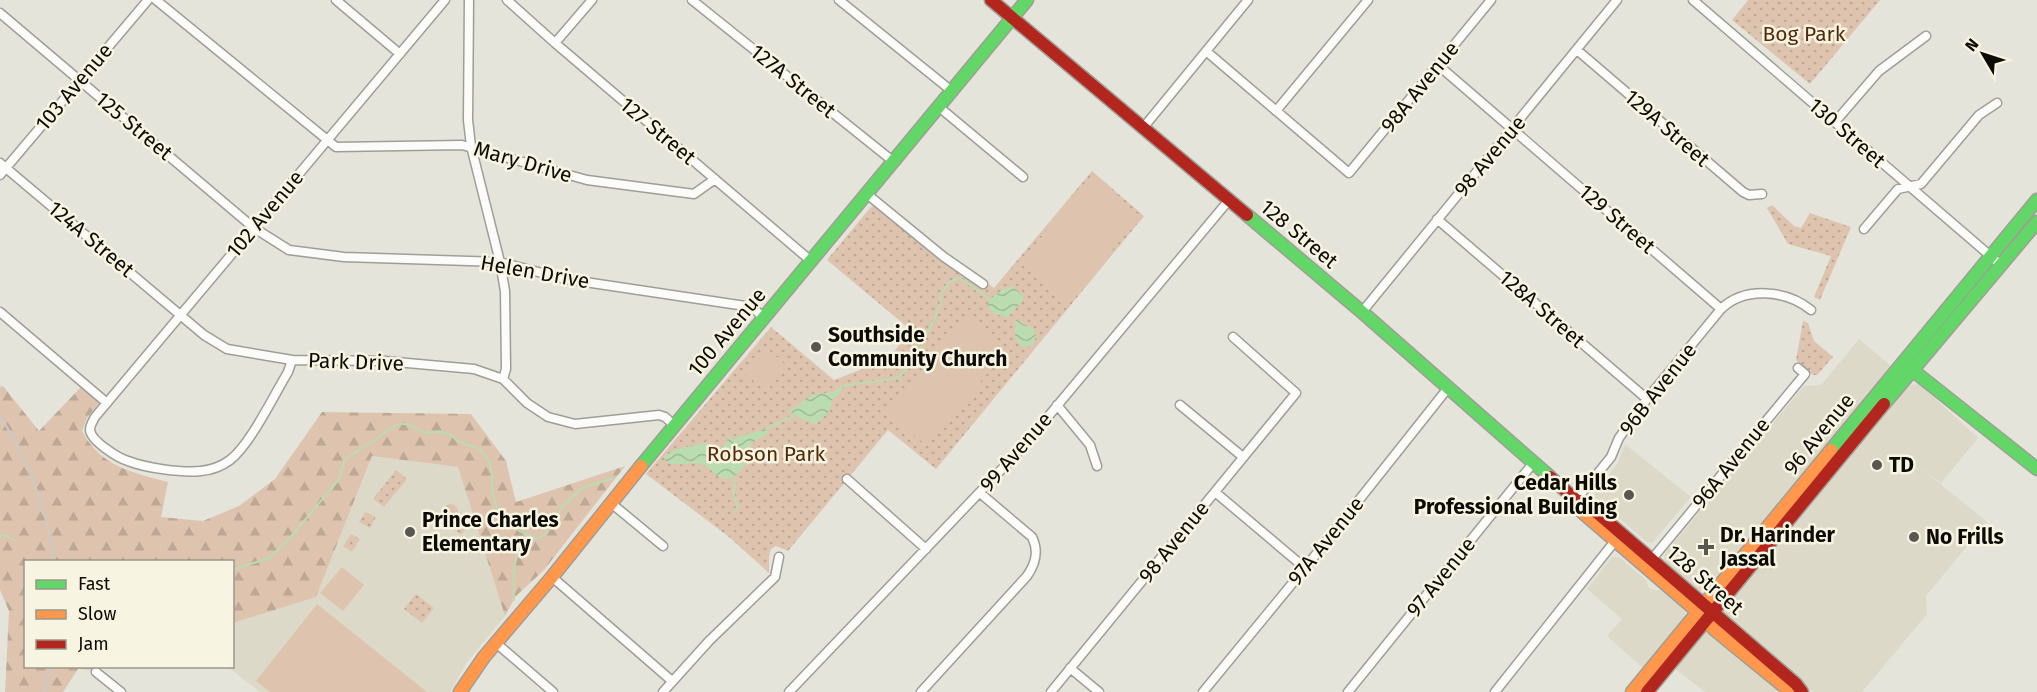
<svg xmlns="http://www.w3.org/2000/svg" width="2037" height="692" font-family="'Fira Sans',sans-serif">
  <style>
    .built { fill: #dcd9c8 }
    .forest { fill: url(#forest-firs) }
    .park { fill: url(#park-dots) }
    .pitch { fill: #dec4af }
    .water { fill: url(#water-waves) }
    .lines { fill: none; stroke-linecap: round; stroke-linejoin: round }
    .stream { stroke: #badcb0; stroke-width: 2 }
    .street-casing { stroke: #9f9e96; stroke-width: 11 }
    .fast-casing { stroke: #9f9e96; stroke-width: 15 }
    .slow-casing { stroke: #9f9e96; stroke-width: 15 }
    .jam-casing { stroke: #9f9e96; stroke-width: 15 }
    .street { stroke: #fbfbf9; stroke-width: 8 }
    .fast { stroke: #63d668; stroke-width: 12 }
    .slow { stroke: #ff974d; stroke-width: 12 }
    .jam { stroke: #b3261e; stroke-width: 12 }
    .rail { stroke: #cacac7; stroke-width: 2 }
    .poi-dot { fill: #595750; stroke: #f8f4e2; stroke-width: 2 }
    .labels { text-anchor: middle; dominant-baseline: central; stroke-width: 5; stroke-linejoin: round; paint-order: stroke }
    .park-label { font-size: 21px; fill: #542b09; stroke: #f8f4e2 }
    .street-label { font-size: 21px; fill: #0d0b06; stroke: #f8f4e2 }
    .poi-label { font-size: 21px; font-weight: bold; fill: #0d0b06; stroke: #f8f4e2; text-anchor: start }
  </style>
  <defs>
    <pattern id="forest-firs" width="22" height="20" patternUnits="userSpaceOnUse" patternTransform="scale(1.5)"><rect width="22" height="20" fill="#dec4af"/><path d="M5 1l3.5 6h-7zM16 11l3.5 6h-7z" fill="#bda795"/></pattern>
    <pattern id="park-dots" width="8" height="8" patternUnits="userSpaceOnUse" patternTransform="scale(1.5)"><rect width="8" height="8" fill="#dec4af"/><path d="M2 2h.1M6 6h.1" fill="none" stroke="#bda795" stroke-width="1.8" stroke-linecap="round"/></pattern>
    <pattern id="water-waves" width="16" height="10" patternUnits="userSpaceOnUse" patternTransform="scale(1.5)"><rect width="16" height="10" fill="#badcb0"/><path d="M0 5q4-4 8 0t8 0" fill="none" stroke="#9fbb96"/></pattern>
  </defs>
  <rect width="100%" height="100%" fill="#e5e4da"/>
  <path class="built" d="M1859,339L1892,367L1709,588L1704,591L1696,590L1667,565L1664,558L1666,552L1804,386L1821,385Z
    M1919,384L1978,438L1941,483L1916,464L1987,522L1926,596L1927,614L1862,692H1813L1722,613V608L1906,385Z
    M1625,444L1691,497L1652,543L1647,542L1595,498V493L1618,463Z
    M372,456L458,467L505,616L467,662L450,692H260L228,667L232,666L233,623L316,597Z
    M1612,557H1619L1646,580L1648,587L1653,590H1662L1685,611V616L1682,621L1644,669L1607,636L1622,619L1587,589Z
    M1707,631L1779,688L1776,692H1705L1673,667L1702,633Z"/>
  <path class="forest" d="M3,386L39,431L81,387L99,403L87,418L82,431C101,467 132,472 168,482L161,517L203,521L239,506L275,479L322,412L471,414L506,461L516,502L625,466L544,570L516,596L505,616L458,467L372,456L316,597L233,623L232,562H26V666L95,667L92,670L78,669L63,692H5L9,611L0,590V387Z"/>
  <path class="park" d="M1748,0H1880L1810,84L1732,20Z
    M1092,171L1144,216L936,469L888,430L788,551L776,546L771,549L769,556V573L729,537L646,474L771,327L834,380L888,359L911,330L827,260L870,208L873,206L877,208L964,278L971,271L994,288Z
    M1772,205L1794,226L1801,228L1810,213L1851,227L1820,300L1814,297L1831,256L1788,244L1767,208Z
    M1803,321L1808,323L1814,341L1833,357L1817,375H1813L1796,360Z
    M396,470L407,479L384,507L373,499Z
    M444 511a7 7 0 1 1 14 0a7 7 0 1 1-14 0Z
    M365,512L376,517L370,528L359,522Z
    M461,513L471,522L461,535L451,526Z
    M351,534L360,539L352,552L343,546Z
    M416,594L434,608L422,623L404,609Z"/>
  <path class="pitch" d="M1091,176L1140,216L1069,303L1020,263Z
    M967,316L1007,350L927,446L887,412Z
    M766,348L772,353L770,355L772,357L774,355L780,359L777,362L780,364L782,362L787,366L766,392L761,387L763,385L761,383L758,385L753,381L755,378L753,376L750,379L745,374Z
    M342,567L364,585L343,611L320,593Z
    M317,604L427,692H270L256,681Z"/>
  <path class="water" d="M1013,286L1024,297C1023,301 1012,313 1008,317L994,314L987,305C991,295 1003,289 1013,286Z
    M1018,319L1021,323L1034,329L1036,336L1033,345L1024,347C1015,342 1013,335 1016,325L1014,322Z
    M843,386L840,393L833,399L829,412L816,424L803,420L789,411L814,394L833,392Z
    M765,429L769,433L751,443L748,450L752,453C745,462 742,474 730,478C717,482 712,467 701,464C688,461 673,470 664,459C672,446 692,447 705,443L708,444L710,448H720L726,444L728,436L734,440C742,433 754,434 765,429Z"/>
  <g class="lines">
    <path class="stream" d="M901,381L899,377L909,366L910,356L921,347L925,336L934,320L941,302L940,294L949,282L960,278L991,300
      M841,387C860,381 880,383 899,377
      M766,429L795,415
      M734,477L735,484L733,491L737,507L735,512
      M0,536L5,535L14,540
      M232,570L269,558L289,539L340,478L344,460C354,453 363,447 373,441C394,427 400,415 424,433C432,432 444,430 451,435C453,437 455,440 458,441C467,446 480,446 486,456C492,465 492,477 492,487C494,517 511,529 537,539L546,534L561,508L582,488L613,478
      M514,600C513,577 513,556 525,535"/>
    <defs>
      <path id="street" d="M156,0L336,147L462,145L587,180L694,194L715,179
        M336,0L400,54
        M445,0L95,417C93,421 90,425 90,430C91,441 118,458 128,461C146,468 181,473 201,471C211,470 222,466 230,460C250,445 274,395 288,372L292,360L385,361L474,369L503,379L527,403L548,417L575,424L659,415L665,417L674,425
        M469,0L468,120L471,146L500,262L505,291L506,369L503,379
        M507,0L555,43L811,261
        M692,0L894,162
        M839,0L953,92
        M1693,0L2001,265
        M0,13L254,228L289,250L344,257L500,262L565,279L752,307L764,318
        M555,43L592,0
        M1577,50L1743,192L1749,195L1762,194
        M1206,51L1349,173L1491,0
        M1438,65L1721,309C1745,286 1786,290 1811,310
        M939,107L1023,177
        M1276,111L1368,0
        M1835,122L1879,71L1926,36
        M1143,128L1248,0
        M0,163L204,335L227,349L292,360
        M0,175L148,0
        M867,194L944,257L983,284
        M1437,219L1647,399
        M1864,229L1898,189L1921,184L1979,115L1997,103
        M0,312L107,403
        M1362,312L1617,0
        M1057,405L1090,445L1097,466
        M1180,405L1243,457
        M847,479L926,549
        M1215,492L1305,568
        M1576,500L1611,457L1619,438L1647,399L1721,309
        M611,503L663,546
        M1652,559L1805,374L1798,368
        M552,577L672,681
        M496,643L553,692
        M1070,668L1099,692
        M96,672L121,692
        M663,692L709,641L775,577L779,557
        M789,692L1021,449L1229,200
        M921,692L1027,576C1036,563 1039,551 1032,537L980,493
        M1051,692L1296,393L1233,337
        M1203,692L1305,568L1448,388
        M1348,692L1534,462
        M1495,692L1615,541"/>
      <path id="fast" d="M1247,215L1362,312L1550,477
        M1906,365L2037,469
        M1884,404L2037,222
        M1831,450L2037,200
        M641,466L1027,0"/>
      <path id="slow" d="M1579,502L1581,511L1690,605L1715,630L1791,692
        M460,692L484,657L552,577L641,466
        M1632,692L1831,450"/>
      <path id="jam" d="M991,0L1247,215
        M1550,477L1576,500L1587,504L1796,684L1802,692
        M1647,692L1884,404"/>
    </defs>
    <use href="#street" class="street-casing"/>
    <use href="#fast" class="fast-casing"/>
    <use href="#slow" class="slow-casing"/>
    <use href="#jam" class="jam-casing"/>
    <use href="#street" class="street"/>
    <use href="#fast" class="fast"/>
    <use href="#slow" class="slow"/>
    <use href="#jam" class="jam"/>
    <path class="rail" d="M0,416C29,461 47,508 54,562
      M44,692L50,666"/>
  </g>
  <g class="poi-dot">
    <circle cx="816" cy="347" r="6"/>
    <circle cx="1877" cy="465" r="6"/>
    <circle cx="1629" cy="495" r="6"/>
    <circle cx="410" cy="532" r="6"/>
    <circle cx="1914" cy="537" r="6"/>
    <path d="M1703 538h6v6h6v6h-6v6h-6v-6h-6v-6h6z"/>
  </g>
  <g class="labels">
    <g class="park-label">
      <text x="1804" y="34">Bog Park</text>
      <text x="766" y="454">Robson Park</text>
    </g>
    <g class="street-label">
      <text transform="translate(793 81) rotate(39)">127A Street</text>
      <text transform="translate(74 87) rotate(-50)">103 Avenue</text>
      <text transform="translate(1420 87) rotate(-51)">98A Avenue</text>
      <text transform="translate(134 126) rotate(40)">125 Street</text>
      <text transform="translate(1667 128) rotate(41)">129A Street</text>
      <text transform="translate(658 131) rotate(40)">127 Street</text>
      <text transform="translate(1847 133) rotate(41)">130 Street</text>
      <text transform="translate(1490 156) rotate(-50)">98 Avenue</text>
      <text transform="translate(523 162) rotate(16)">Mary Drive</text>
      <text transform="translate(265 214) rotate(-50)">102 Avenue</text>
      <text transform="translate(1617 219) rotate(41)">129 Street</text>
      <text transform="translate(1299 234) rotate(40)">128 Street</text>
      <text transform="translate(91 239) rotate(40)">124A Street</text>
      <text transform="translate(535 272) rotate(10)">Helen Drive</text>
      <text transform="translate(1542 309) rotate(41)">128A Street</text>
      <text transform="translate(727 332) rotate(-50)">100 Avenue</text>
      <text transform="translate(356 362) rotate(2)">Park Drive</text>
      <text transform="translate(1658 389) rotate(-52)">96B Avenue</text>
      <text transform="translate(1819 434) rotate(-51)">96 Avenue</text>
      <text transform="translate(1016 452) rotate(-49)">99 Avenue</text>
      <text transform="translate(1731 463) rotate(-51)">96A Avenue</text>
      <text transform="translate(1326 541) rotate(-51)">97A Avenue</text>
      <text transform="translate(1174 542) rotate(-51)">98 Avenue</text>
      <text transform="translate(1441 577) rotate(-51)">97 Avenue</text>
      <text transform="translate(1705 580) rotate(41)">128 Street</text>
    </g>
    <g class="poi-label">
      <text x="828" y="335">Southside<tspan x="828" dy="24">Community Church</tspan></text>
      <text x="1889" y="465">TD</text>
      <text x="1617" y="483" text-anchor="end">Cedar Hills<tspan x="1617" dy="24">Professional Building</tspan></text>
      <text x="422" y="520">Prince Charles<tspan x="422" dy="24">Elementary</tspan></text>
      <text x="1720" y="535">Dr. Harinder<tspan x="1720" dy="24">Jassal</tspan></text>
      <text x="1926" y="537">No Frills</text>
    </g>
  </g>
  <rect x="24" y="560" width="210" height="108" fill="#f8f4e2" stroke="#9a978a" stroke-width="1.5"/>
  <rect x="36" y="580" width="30" height="9" fill="#63d668" stroke="#9a978a" stroke-width="1.5"/>
  <text x="78" y="590" font-size="18" fill="#0d0b06">Fast</text>
  <rect x="36" y="610" width="30" height="9" fill="#ff974d" stroke="#9a978a" stroke-width="1.5"/>
  <text x="78" y="620" font-size="18" fill="#0d0b06">Slow</text>
  <rect x="36" y="640" width="30" height="9" fill="#b3261e" stroke="#9a978a" stroke-width="1.5"/>
  <text x="78" y="650" font-size="18" fill="#0d0b06">Jam</text>
  <g transform="translate(1983 54) rotate(309)" stroke="#f8f4e2" stroke-width="4.5" paint-order="stroke">
  <path d="M0-4.5L10 22L0 15L-10 22Z" fill="#0d0b06"/>
  <text y="-9" font-size="16" font-weight="bold" text-anchor="middle" fill="#0d0b06">N</text>
  </g>
</svg>
